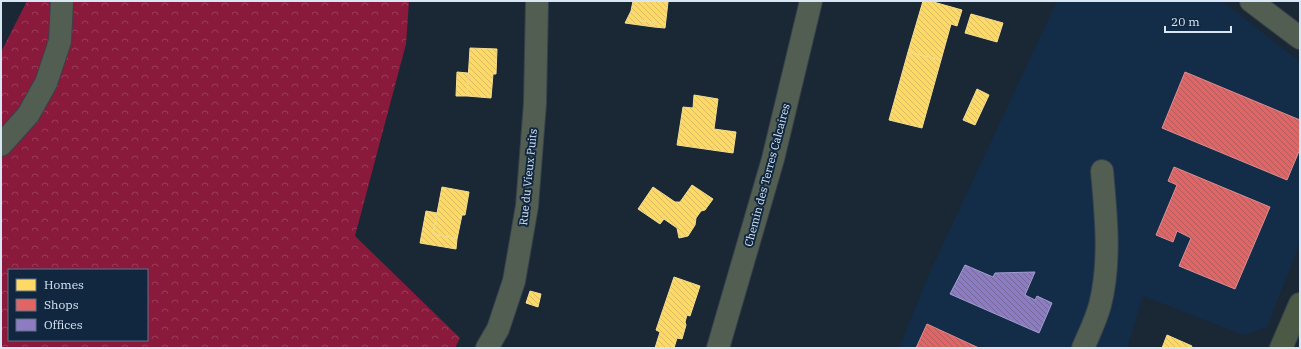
<svg xmlns="http://www.w3.org/2000/svg" width="1301" height="349" font-family="'IBM Plex Serif',serif">
  <style>
    .built { fill: #132d48 }
    .forest { fill: url(#forest-crowns); fill-rule: evenodd }
    .homes { fill: url(#homes-back-hatch); stroke: #f3dd91 }
    .shops { fill: url(#shops-back-hatch); stroke: #de8c91 }
    .offices { fill: url(#offices-back-hatch); stroke: #a49cd2 }
    .lines { fill: none; stroke-linecap: round; stroke-linejoin: round }
    .minor-casing { stroke: #37424d; stroke-width: 24 }
    .major-casing { stroke: #37424d; stroke-width: 24 }
    .minor { stroke: #525e51; stroke-width: 22 }
    .major { stroke: #4b5945; stroke-width: 22 }
    .labels { text-anchor: middle; dominant-baseline: central; stroke-width: 4; stroke-linejoin: round; paint-order: stroke }
    .street-label { font-size: 11px; fill: #d8e6f6; stroke: #10273f }
  </style>
  <defs>
    <pattern id="forest-crowns" width="20" height="18" patternUnits="userSpaceOnUse"><rect width="20" height="18" fill="#891a3c"/><path d="M2 6a3 3 0 1 1 6 0M12 15a3 3 0 1 1 6 0" fill="none" stroke="#993b59"/></pattern>
    <pattern id="homes-back-hatch" width="6" height="6" patternUnits="userSpaceOnUse"><rect width="6" height="6" fill="#ffd966"/><path d="M-1 5l2 2M0 0l6 6M5-1l2 2" fill="none" stroke="#d9bb60"/></pattern>
    <pattern id="shops-back-hatch" width="6" height="6" patternUnits="userSpaceOnUse"><rect width="6" height="6" fill="#e06666"/><path d="M-1 5l2 2M0 0l6 6M5-1l2 2" fill="none" stroke="#b05c5e"/></pattern>
    <pattern id="offices-back-hatch" width="6" height="6" patternUnits="userSpaceOnUse"><rect width="6" height="6" fill="#8e7cc3"/><path d="M-1 5l2 2M0 0l6 6M5-1l2 2" fill="none" stroke="#736999"/></pattern>
  </defs>
  <rect width="100%" height="100%" fill="#1a2734"/>
  <path class="built" d="M1057,1H1222L1300,62V243L1267,327L1243,335L1143,296L1127,348H899L931,270Z"/>
  <path class="forest" d="M27,1H409L406,44L355,236L460,338L455,348H1V52ZM9,270H147V340H9Z"/>
  <path class="homes" d="M633,1H659L668,2L665,28L654,27L655,23L639,20L631,11Z
    M923,1H930L962,10L957,26L951,24L941,60L908,52Z
    M631,11L639,20L655,23L654,27L625,23Z
    M971,14L1003,23L997,42L965,33Z
    M470,48L497,49L496,74H493L491,98L467,96Z
    M908,52L941,60L922,128L889,120Z
    M457,72L468,73L467,96H456Z
    M977,89L989,95L975,125L963,120Z
    M694,95L718,99L714,129L736,132L733,153L677,145L683,107L693,108Z
    M692,185L713,199L705,210L701,211L696,218L695,225L688,236L679,238L677,228L664,219L660,224L638,209L653,187L675,202H680Z
    M442,187L469,192L465,215H462L457,239L433,234Z
    M426,211L437,213L433,234L457,239L456,249L420,243Z
    M674,277L700,286L690,316L687,315L685,322L686,325L682,339L677,338L674,348H655L660,332L656,330Z
    M530,291L541,294L538,307L526,303Z
    M1167,335L1192,346L1191,348H1162Z"/>
  <path class="shops" d="M1185,72L1300,120V149L1287,180L1162,128Z
    M1174,167L1270,207L1235,289L1179,266L1191,238L1177,231L1173,242L1156,235L1177,185L1168,181Z
    M927,324L979,348H916Z"/>
  <path class="offices" d="M965,265L993,277L995,273L1035,272L1025,295L1035,300L1037,296L1052,303L1039,333L950,294Z"/>
  <g class="lines">
    <defs>
      <path id="minor" d="M1251,1L1300,38
        M1,145L28,115L46,83L60,41L62,1
        M487,348L498,329L514,281L527,206L535,103L537,1
        M718,348L773,159L811,1
        M1083,348C1089,334 1096,320 1100,305C1111,262 1106,215 1102,171"/>
      <path id="major" d="M1281,348L1300,304"/>
    </defs>
    <use href="#minor" class="minor-casing"/>
    <use href="#major" class="major-casing"/>
    <use href="#minor" class="minor"/>
    <use href="#major" class="major"/>
  </g>
  <g class="labels">
    <g class="street-label">
      <text transform="translate(767 175) rotate(-75)">Chemin des Terres Calcaires</text>
      <text transform="translate(528 177) rotate(-84)">Rue du Vieux Puits</text>
    </g>
  </g>
  <rect width="1301" height="349" fill="none" stroke="#d8e6f6" stroke-width="4"/>
  <rect x="8" y="269" width="140" height="72" fill="#10273f" stroke="#607388"/>
  <rect x="16" y="279" width="20" height="12" fill="#ffd966" stroke="#607388"/>
  <text x="44" y="289" font-size="12" fill="#d8e6f6">Homes</text>
  <rect x="16" y="299" width="20" height="12" fill="#e06666" stroke="#607388"/>
  <text x="44" y="309" font-size="12" fill="#d8e6f6">Shops</text>
  <rect x="16" y="319" width="20" height="12" fill="#8e7cc3" stroke="#607388"/>
  <text x="44" y="329" font-size="12" fill="#d8e6f6">Offices</text>
  <path d="M1165 26v6h66v-6" fill="none" stroke="#d8e6f6" stroke-width="2"/>
  <text x="1171" y="26" font-size="12" fill="#d8e6f6" stroke="#10273f" stroke-width="3" paint-order="stroke">20 m</text>
</svg>
